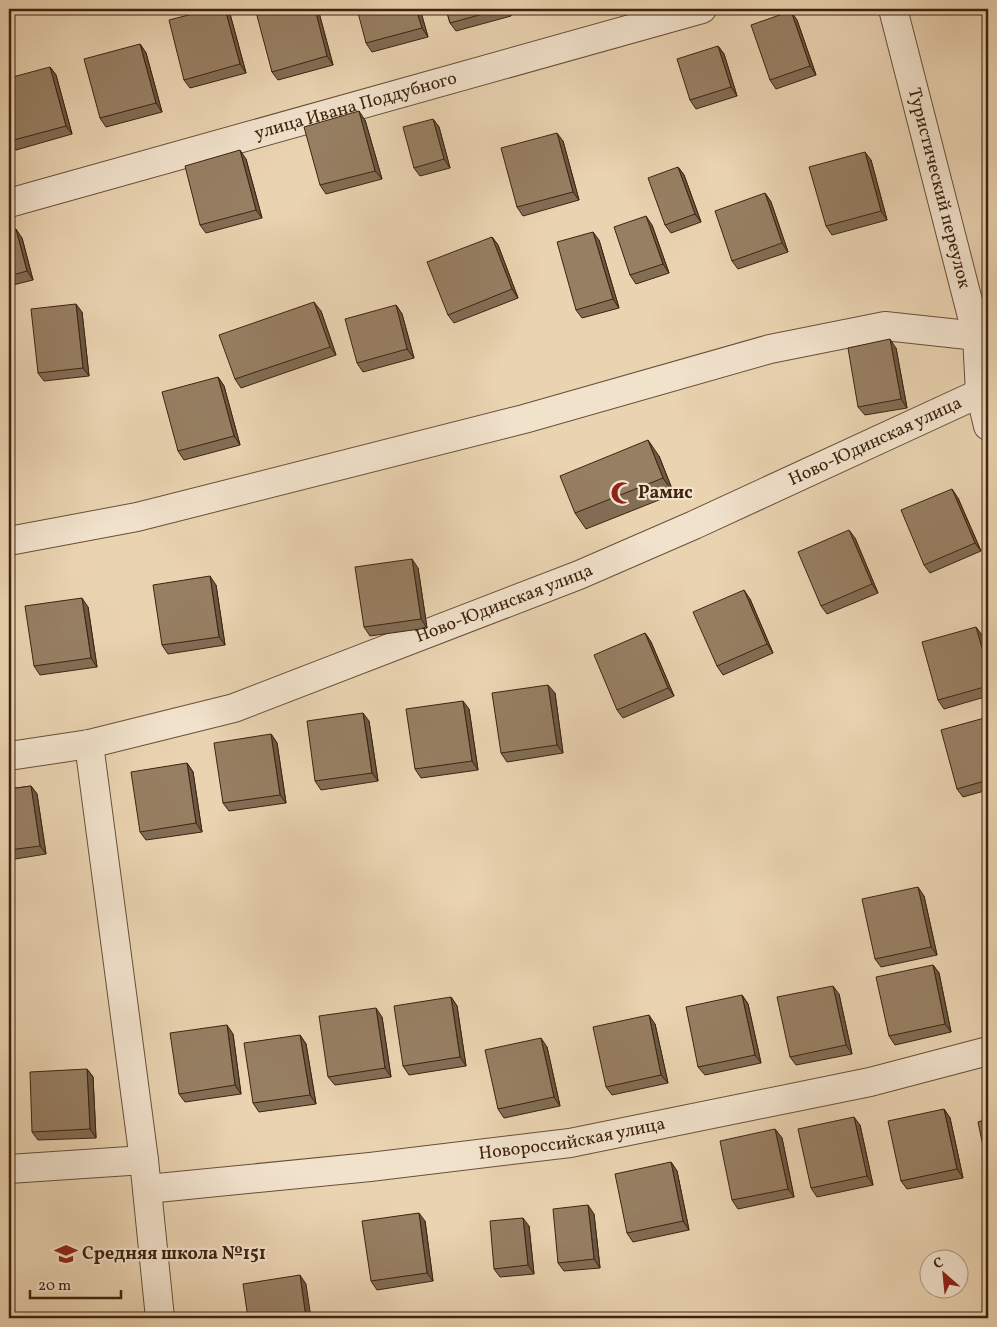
<svg xmlns="http://www.w3.org/2000/svg" width="997" height="1327" font-family="Vollkorn,serif">
  <style>
    .lines { fill: none; stroke-linecap: round; stroke-linejoin: round }
    .minor-casing { stroke: #694f38; stroke-width: 30 }
    .minor { stroke: #f1e2cc; stroke-width: 28 }
    .wall { fill: #826d55; stroke: #3e230f }
    .shaded-wall { fill: #6a5945; stroke: #3e230f }
    .building { fill: #977f63; stroke: #3e230f }
    .labels { text-anchor: middle; dominant-baseline: central; stroke-width: 4.5; stroke-linejoin: round; paint-order: stroke }
    .street-label { font-size: 18px; fill: #3e230f; stroke: #f1e2cc }
    .poi-label { font-size: 18px; font-weight: bold; fill: #3e230f; stroke: #f1e2cc; text-anchor: start }
  </style>
  <rect width="100%" height="100%" fill="#ead3b1"/>
  <filter id="stains"><feTurbulence type="fractalNoise" baseFrequency=".004" numOctaves="4"/><feColorMatrix values="0 0 0 0 .2 0 0 0 0 .09 0 0 0 0 .02 0 0 0 .5 -.17"/></filter>
  <radialGradient id="worn" r=".72"><stop offset=".6" stop-color="#630" stop-opacity="0"/><stop offset="1" stop-color="#630" stop-opacity=".3"/></radialGradient>
  <g class="lines">
    <defs>
      <g id="minor">
        <path id="s1" d="M893,9L977,336L980,393L988,426"/>
        <path id="s2" d="M9,203L702,9"/>
        <path d="M9,541L137,517L524,419L770,349L885,326L977,336L988,333"/>
        <path d="M89,744L144,1160L160,1318"/>
        <path id="s3" d="M9,756L89,744L234,708L579,575L694,525L980,393"/>
        <path d="M9,1169L144,1160"/>
        <path id="s4" d="M147,1189L370,1167L570,1143L870,1082L988,1051"/>
      </g>
    </defs>
    <use href="#minor" class="minor-casing"/>
    <use href="#minor" class="minor"/>
  </g>
  <path class="wall" d="M212,9H227L230,14L246,73L190,88L184,80Z
    M268,9H318L333,65L278,80L272,72Z
    M420,9L428,37L372,52L366,43Z
    M446,9H509L511,16L456,31L450,23Z
    M797,20L816,75L776,89L770,80Z
    M140,44L146,53L162,112L106,127L100,118Z
    M718,46L724,54L737,96L696,109L690,100Z
    M50,67L56,75L72,134L16,150L10,141Z
    M433,119L439,127L450,168L420,176L414,168Z
    M365,120L382,179L326,194L320,185Z
    M563,141L579,200L523,216L517,207Z
    M246,159L262,218L206,233L200,225Z
    M871,160L887,220L832,235L826,226Z
    M678,167L684,175L701,222L671,233L665,225Z
    M765,193L771,202L788,252L738,269L732,261Z
    M652,225L669,273L636,284L630,275Z
    M9,231L22,238L33,280L9,286Z
    M492,237L498,245L518,298L454,323L448,315Z
    M599,240L619,308L582,318L576,310Z
    M396,305L402,314L414,358L363,372L357,363Z
    M321,311L336,355L241,388L235,379Z
    M82,312L89,376L44,381L38,373Z
    M896,348L907,408L865,415L858,407Z
    M218,377L224,386L240,445L184,460L178,451Z
    M659,456L674,494L586,529L575,513Z
    M958,498L981,551L930,573L924,565Z
    M855,538L878,593L827,614L821,606Z
    M418,568L427,628L370,636L364,627Z
    M216,585L225,645L168,654L162,645Z
    M750,599L773,653L723,675L717,666Z
    M88,607L97,667L40,675L34,666Z
    M645,633L651,642L674,696L623,718L617,710Z
    M982,635L988,656V696L944,709L938,700Z
    M9,644L14,682L9,683Z
    M555,693L563,753L507,762L501,753Z
    M469,709L478,770L421,778L415,769Z
    M988,717V790L963,797L957,789Z
    M369,721L378,781L321,790L315,781Z
    M271,734L277,743L286,803L229,811L223,803Z
    M187,763L193,772L202,832L146,840L140,832Z
    M31,786L37,794L46,854L9,860V789Z
    M924,896L937,955L881,967L875,959Z
    M933,965L939,973L951,1032L895,1045L889,1036Z
    M839,994L852,1054L796,1065L790,1057Z
    M742,995L748,1004L761,1063L705,1075L698,1067Z
    M451,997L457,1006L466,1066L409,1075L403,1066Z
    M382,1017L391,1077L335,1085L328,1077Z
    M655,1024L668,1083L612,1095L606,1087Z
    M233,1034L241,1094L185,1102L179,1094Z
    M300,1035L306,1044L316,1104L259,1112L253,1103Z
    M547,1047L560,1106L504,1118L498,1109Z
    M87,1069L93,1077L96,1138L38,1140L32,1132Z
    M944,1109L950,1118L963,1178L907,1189L901,1181Z
    M860,1125L873,1185L817,1197L811,1188Z
    M775,1129L782,1138L794,1197L738,1209L732,1200Z
    M671,1162L677,1171L689,1230L633,1242L627,1233Z
    M594,1214L600,1268L564,1271L558,1263Z
    M425,1221L433,1281L377,1290L371,1281Z
    M529,1226L534,1274L500,1277L494,1269Z"/>
  <path class="shaded-wall" d="M225,9H227L230,14L246,73L240,64Z
    M315,9H318L333,65L327,56Z
    M416,9H420L428,37L422,28Z
    M506,9H509L511,16Z
    M791,11L797,20L816,75L810,66Z
    M140,44L146,53L162,112L156,103Z
    M718,46L724,54L737,96L731,87Z
    M50,67L56,75L72,134L66,126Z
    M359,111L365,120L382,179L375,171Z
    M433,119L439,127L450,168L444,159Z
    M557,133L563,141L579,200L573,192Z
    M240,150L246,159L262,218L256,210Z
    M865,152L871,160L887,220L881,211Z
    M678,167L684,175L701,222L695,214Z
    M765,193L771,202L788,252L782,243Z
    M646,216L652,225L669,273L663,264Z
    M16,229L22,238L33,280L27,271Z
    M593,232L599,240L619,308L613,299Z
    M492,237L498,245L518,298L512,289Z
    M314,302L321,311L336,355L330,347Z
    M76,304L82,312L89,376L83,368Z
    M396,305L402,314L414,358L407,349Z
    M890,339L896,348L907,408L901,399Z
    M218,377L224,386L240,445L234,436Z
    M648,440L659,456L674,494L663,478Z
    M952,489L958,498L981,551L975,543Z
    M849,530L855,538L878,593L872,584Z
    M412,559L418,568L427,628L421,619Z
    M210,576L216,585L225,645L219,637Z
    M744,590L750,599L773,653L767,644Z
    M82,598L88,607L97,667L91,658Z
    M976,627L982,635L988,656V669Z
    M645,633L651,642L674,696L668,688Z
    M9,644L14,682L9,674Z
    M548,685L555,693L563,753L557,745Z
    M463,701L469,709L478,770L472,761Z
    M363,713L369,721L378,781L372,773Z
    M271,734L277,743L286,803L280,795Z
    M187,763L193,772L202,832L196,823Z
    M31,786L37,794L46,854L40,846Z
    M918,887L924,896L937,955L931,947Z
    M933,965L939,973L951,1032L945,1024Z
    M833,986L839,994L852,1054L846,1045Z
    M742,995L748,1004L761,1063L755,1055Z
    M451,997L457,1006L466,1066L460,1057Z
    M376,1008L382,1017L391,1077L385,1068Z
    M649,1015L655,1024L668,1083L661,1075Z
    M227,1025L233,1034L241,1094L235,1085Z
    M300,1035L306,1044L316,1104L310,1095Z
    M541,1038L547,1047L560,1106L554,1097Z
    M87,1069L93,1077L96,1138L90,1129Z
    M944,1109L950,1118L963,1178L957,1169Z
    M854,1117L860,1125L873,1185L867,1176Z
    M775,1129L782,1138L794,1197L788,1189Z
    M671,1162L677,1171L689,1230L683,1221Z
    M588,1205L594,1214L600,1268L594,1259Z
    M419,1213L425,1221L433,1281L427,1273Z
    M523,1218L529,1226L534,1274L528,1265Z
    M300,1275L306,1284L311,1318H306Z"/>
  <path class="building" d="M212,9H225L240,64L184,80L169,20Z
    M268,9H315L327,56L272,72L256,12Z
    M357,9H416L422,28L366,43Z
    M446,9H501L450,23Z
    M791,11L810,66L770,80L751,25Z
    M140,44L156,103L100,118L84,59Z
    M718,46L731,87L690,100L677,59Z
    M50,67L66,126L10,141L9,135V78Z
    M359,111L375,171L320,185L304,127Z
    M433,119L444,159L414,168L403,127Z
    M557,133L573,192L517,207L501,148Z
    M988,138V160L982,141Z
    M240,150L256,210L200,225L185,166Z
    M865,152L881,211L826,226L809,167Z
    M678,167L695,214L665,225L648,178Z
    M765,193L782,243L732,261L715,211Z
    M646,216L663,264L630,275L614,227Z
    M16,229L27,271L9,276V231Z
    M593,232L613,299L576,310L557,242Z
    M492,237L512,289L448,315L427,262Z
    M314,302L330,347L235,379L219,335Z
    M76,304L83,368L38,373L31,309Z
    M396,305L407,349L357,363L345,319Z
    M890,339L901,399L858,407L848,348Z
    M218,377L234,436L178,451L162,392Z
    M648,440L663,478L575,513L560,476Z
    M952,489L975,543L924,565L901,510Z
    M849,530L872,584L821,606L798,552Z
    M412,559L421,619L364,627L355,567Z
    M210,576L219,637L162,645L153,585Z
    M744,590L767,644L717,666L693,612Z
    M82,598L91,658L34,666L25,606Z
    M976,627L988,669V686L938,700L922,642Z
    M645,633L668,688L617,710L594,655Z
    M548,685L557,745L501,753L492,693Z
    M463,701L472,761L415,769L406,709Z
    M363,713L372,773L315,781L307,721Z
    M988,717V780L957,789L941,730Z
    M271,734L280,795L223,803L214,743Z
    M187,763L196,823L140,832L131,772Z
    M31,786L40,846L9,850V789Z
    M918,887L931,947L875,959L862,899Z
    M933,965L945,1024L889,1036L876,977Z
    M833,986L846,1045L790,1057L777,997Z
    M742,995L755,1055L698,1067L686,1007Z
    M451,997L460,1057L403,1066L394,1006Z
    M376,1008L385,1068L328,1077L319,1016Z
    M649,1015L661,1075L606,1087L593,1027Z
    M227,1025L235,1085L179,1094L170,1033Z
    M300,1035L310,1095L253,1103L244,1043Z
    M541,1038L554,1097L498,1109L485,1050Z
    M87,1069L90,1129L32,1132L30,1072Z
    M944,1109L957,1169L901,1181L888,1121Z
    M854,1117L867,1176L811,1188L798,1129Z
    M988,1119V1170L978,1122Z
    M775,1129L788,1189L732,1200L720,1141Z
    M671,1162L683,1221L627,1233L615,1174Z
    M588,1205L594,1259L558,1263L553,1209Z
    M419,1213L427,1273L371,1281L362,1221Z
    M523,1218L528,1265L494,1269L490,1221Z
    M300,1275L306,1318H248L243,1284Z"/>
  <defs>
    <symbol id="mosque-bare" viewBox="-9 -9 18 18"><path d="M3.5-4.9A6 6 0 1 0 3.5 4.9A5 5 0 1 1 3.5-4.9Z" fill="#8f2418" stroke="#f1e2cc" stroke-width="2.5" paint-order="stroke"/></symbol>
    <symbol id="school-bare" viewBox="-9 -9 18 18"><path d="M0-5L7-2L0 1L-7-2ZM-4 1L0 2.5L4 1V4Q0 6-4 4Z" fill="#8f2418" stroke="#f1e2cc" stroke-width="2.5" paint-order="stroke"/></symbol>
  </defs>
  <g fill-rule="evenodd">
    <use href="#mosque-bare" x="606" y="477" width="32" height="32"/>
    <use href="#school-bare" x="50" y="1238" width="32" height="32"/>
  </g>
  <g class="labels">
    <g class="street-label">
      <text stroke="none"><textPath href="#s2" startOffset="360">улица Ивана Поддубного</textPath></text>
      <text stroke="none"><textPath href="#s1" startOffset="185">Туристический переулок</textPath></text>
      <text stroke="none"><textPath href="#s3" startOffset="925">Ново-Юдинская улица</textPath></text>
      <text stroke="none"><textPath href="#s3" startOffset="520">Ново-Юдинская улица</textPath></text>
      <text stroke="none"><textPath href="#s4" startOffset="428">Новороссийская улица</textPath></text>
    </g>
    <g class="poi-label">
      <text x="638" y="493">Рамис</text>
      <text x="82" y="1254">Средняя школа №151</text>
    </g>
  </g>
  <rect width="997" height="1327" fill="none" stroke="#ead3b1" stroke-width="30"/>
  <rect x="10" y="10" width="977" height="1307" fill="none" stroke="#3e230f" stroke-width="2.5"/>
  <rect x="15" y="15" width="967" height="1297" fill="none" stroke="#3e230f"/>
  <g transform="translate(944 1274) rotate(333)"><circle r="24" fill="#f1e2cc" stroke="#a99680"/>
  <path d="M0-4L9 19L0 12L-9 19Z" fill="#8f2418"/>
  <text y="-8" font-size="14" font-weight="bold" text-anchor="middle" fill="#3e230f">С</text>
  </g>
  <path d="M30 1290v8h91v-8" fill="none" stroke="#3e230f" stroke-width="2.5"/>
  <text x="38" y="1290" font-size="15" fill="#3e230f" stroke="#f1e2cc" stroke-width="4" paint-order="stroke">20 m</text>
  <rect width="100%" height="100%" filter="url(#stains)"/>
  <rect width="100%" height="100%" fill="url(#worn)"/>
</svg>
